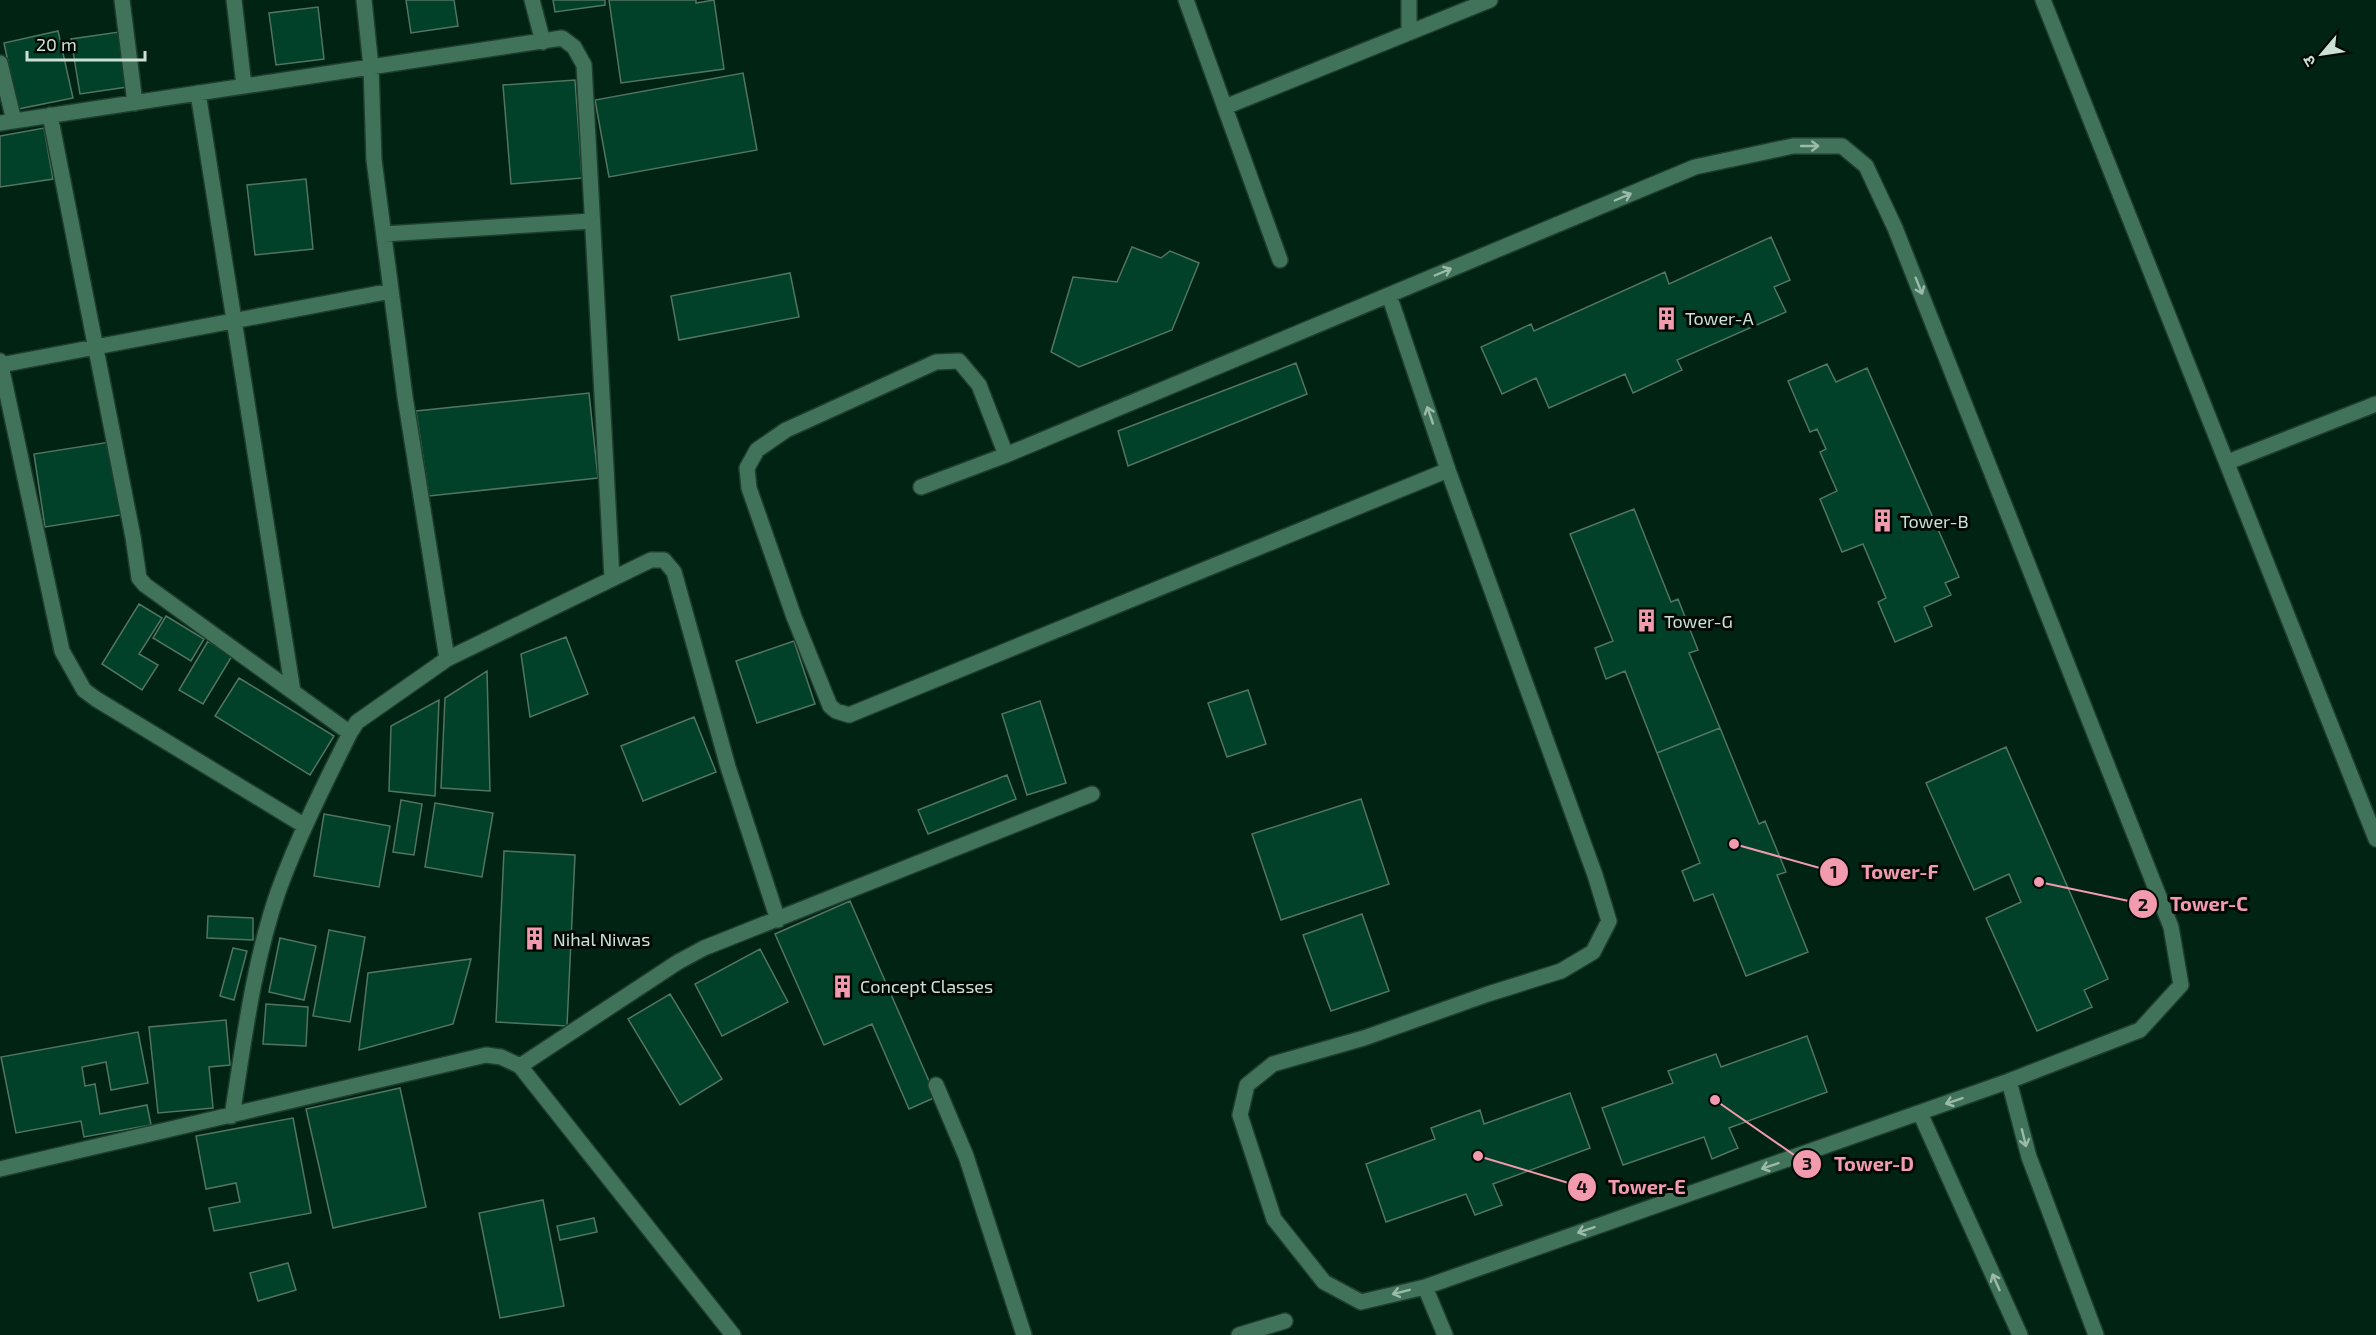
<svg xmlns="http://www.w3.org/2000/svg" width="2376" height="1335" font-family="'Exo 2','Noto Sans Devanagari',sans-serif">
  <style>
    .building { fill: #014129; stroke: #527461; stroke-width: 1.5 }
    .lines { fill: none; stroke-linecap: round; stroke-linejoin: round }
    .minor-casing { stroke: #1e3d2f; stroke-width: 18 }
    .minor { stroke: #407359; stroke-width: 15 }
    .oneway { stroke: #9cbaaa }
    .labels { text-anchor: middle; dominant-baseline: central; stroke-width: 6; stroke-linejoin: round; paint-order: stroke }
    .poi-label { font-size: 18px; fill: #cde0d5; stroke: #010904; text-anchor: start }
    .leader { fill: none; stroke: #f29aae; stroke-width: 2 }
    .callout-dot { fill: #f29aae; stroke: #010904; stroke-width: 2 }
    .mark-label { font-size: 18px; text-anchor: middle; font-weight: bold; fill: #111 }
    .callout-label { font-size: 20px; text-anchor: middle; font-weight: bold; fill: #f29aae; stroke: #010904; stroke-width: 6; stroke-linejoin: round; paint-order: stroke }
  </style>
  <rect width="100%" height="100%" fill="#012314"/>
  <path class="building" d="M406,0H454L458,26L411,33Z
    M553,0H605V5L555,12Z
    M609,0H696V3L714,0L724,69L621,83Z
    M318,7L324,59L276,65L269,13Z
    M58,31L73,98L18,109L4,43Z
    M119,32L127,87L80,94L71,39Z
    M743,73L757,150L609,177L595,100Z
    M575,80L582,178L511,184L503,85Z
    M44,128L53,179L0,187V136Z
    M306,179L313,249L255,255L247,185Z
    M1771,237L1790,280L1774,287L1786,312L1677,360L1682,370L1633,393L1625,374L1549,408L1536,378L1502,394L1481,347L1531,324L1534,331L1665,272L1669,284Z
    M1132,247L1161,258L1170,251L1199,263L1172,330L1079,367L1051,352L1073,277L1117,282Z
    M790,273L799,317L679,340L671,296Z
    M1296,363L1307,394L1128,466L1118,431Z
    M1827,364L1836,382L1867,368L1959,577L1945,583L1951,595L1924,607L1932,626L1895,642L1878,602L1886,598L1863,544L1842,552L1820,499L1837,491L1820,452L1826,449L1817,429L1810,432L1788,381Z
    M589,393L598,478L429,496L416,411Z
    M110,442L121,515L45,527L34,454Z
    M1634,509L1671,602L1678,599L1698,650L1689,653L1720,728L1657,753L1625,671L1606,679L1595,648L1613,641L1570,534Z
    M139,604L162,618L139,654L158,665L142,690L102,664Z
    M166,616L204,639L191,661L153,638Z
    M566,637L588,694L530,717L521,654Z
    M208,641L232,656L203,704L179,690Z
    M794,641L815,704L757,723L736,661Z
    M487,671L490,791L441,788L445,698Z
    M239,678L334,736L310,775L215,716Z
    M1248,690L1266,744L1227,757L1208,703Z
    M439,700L435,796L389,791L391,726Z
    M1040,701L1066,783L1027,795L1002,714Z
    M694,717L716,772L643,801L621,746Z
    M1720,728L1759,824L1765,821L1786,872L1777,875L1808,952L1746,976L1713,894L1694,901L1682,871L1700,863L1657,753Z
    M2006,747L2108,979L2084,990L2092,1007L2037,1031L1986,918L2021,902L2009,874L1974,890L1926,783Z
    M1007,775L1016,799L928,834L918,810Z
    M1361,799L1389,884L1281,920L1252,834Z
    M401,800L422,804L414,855L393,852Z
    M435,803L493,813L482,877L425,867Z
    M324,814L390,826L379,887L314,876Z
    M504,851L575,855L567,1026L496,1022Z
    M850,901L936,1097L909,1109L872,1024L824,1045L775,934Z
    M1362,914L1389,991L1331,1011L1303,935Z
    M208,916L253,918V940L207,938Z
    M329,930L365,937L350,1022L313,1016Z
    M280,938L316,946L304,1000L269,992Z
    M233,948L247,951L234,1000L220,996Z
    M760,949L788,1002L722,1036L695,984Z
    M471,959L453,1024L359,1050L368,973Z
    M670,994L722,1079L680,1105L628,1019Z
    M266,1004L308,1007L306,1046L263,1044Z
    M226,1020L230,1065L209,1067L213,1108L158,1113L149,1027Z
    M138,1032L148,1083L111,1090L106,1062L82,1067L85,1086L95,1084L100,1114L147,1105L151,1125L84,1137L81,1121L16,1133L1,1057Z
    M1807,1036L1827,1092L1729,1128L1738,1148L1712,1159L1704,1137L1623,1165L1602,1108L1673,1083L1668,1071L1716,1054L1721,1067Z
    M400,1088L426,1207L333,1228L306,1109Z
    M1570,1093L1590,1148L1493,1184L1502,1205L1475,1215L1466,1194L1386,1222L1366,1164L1435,1139L1431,1128L1480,1110L1484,1124Z
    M293,1118L311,1213L214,1231L209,1208L240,1202L236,1183L206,1189L196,1136Z
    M543,1200L564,1306L500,1318L479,1213Z
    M594,1218L597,1232L560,1240L557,1226Z
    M288,1263L296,1290L258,1301L250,1273Z"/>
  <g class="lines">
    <defs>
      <path id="minor" d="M122,0L135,103
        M234,0L244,86
        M364,0L371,67L374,160L405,397L447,659
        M532,0L543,42
        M1186,0L1280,260
        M2043,0L2376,839
        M1409,33V0
        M0,63L14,121
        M198,93L293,692
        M1225,107L1490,0
        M50,115L133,537L139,578L145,585L350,733
        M0,123L562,38L574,47L584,65L612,578
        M384,234L592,221
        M0,361L62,651L84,690L96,699L305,826
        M1,365L391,291
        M1006,455L979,385L959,361L936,362L786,430L757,450L747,468L749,488L794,617L830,706L836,711L849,715L1448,470
        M2228,462L2376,404
        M921,487L1006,455L1695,167L1793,146H1842L1866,166L1895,228L2171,927L2181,985L2140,1030L2009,1081L1425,1287L1361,1302L1324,1282L1274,1219L1240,1115L1247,1085L1273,1064L1364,1038L1488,994L1561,971L1593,952L1609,921L1595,875L1448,470L1389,295
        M520,1066L678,962L704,948L1092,794
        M2009,1081L2029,1157L2096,1335
        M936,1085L966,1156L1024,1335
        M1920,1113L2020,1335
        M232,1116C244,1041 253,964 278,892C298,837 324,785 350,733L357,722L447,659L651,560H664L674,572L728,767L778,920
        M0,1169L486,1055L501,1057L520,1066L733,1335
        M1425,1287L1445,1335
        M1239,1335L1285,1321"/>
    </defs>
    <use href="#minor" class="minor-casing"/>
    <use href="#minor" class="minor"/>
  </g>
  <defs><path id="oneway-shaft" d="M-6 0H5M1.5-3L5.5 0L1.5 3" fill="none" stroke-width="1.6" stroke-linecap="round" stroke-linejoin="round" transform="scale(1.5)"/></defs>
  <g class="oneway">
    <use href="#oneway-shaft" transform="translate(1810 146)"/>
    <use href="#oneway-shaft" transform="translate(1623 197) rotate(-23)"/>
    <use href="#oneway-shaft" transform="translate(1443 272) rotate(-23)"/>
    <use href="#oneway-shaft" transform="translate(1919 286) rotate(68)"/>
    <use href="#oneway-shaft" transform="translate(1430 415) rotate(-109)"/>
    <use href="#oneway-shaft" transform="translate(1954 1101) rotate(161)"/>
    <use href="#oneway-shaft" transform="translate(2024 1138) rotate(76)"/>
    <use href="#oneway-shaft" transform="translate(1770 1166) rotate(161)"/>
    <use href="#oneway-shaft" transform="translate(1586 1230) rotate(161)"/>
    <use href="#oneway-shaft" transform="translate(1996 1282) rotate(-114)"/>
    <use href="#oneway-shaft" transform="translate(1401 1292) rotate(166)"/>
  </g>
  <defs>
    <symbol id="building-bare" viewBox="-9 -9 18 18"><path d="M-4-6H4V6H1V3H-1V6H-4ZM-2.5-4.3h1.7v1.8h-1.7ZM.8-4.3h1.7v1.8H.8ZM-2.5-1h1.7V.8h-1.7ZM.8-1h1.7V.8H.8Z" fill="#f29aae" stroke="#010904" stroke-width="2.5" paint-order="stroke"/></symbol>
  </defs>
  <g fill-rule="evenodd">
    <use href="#building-bare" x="1650" y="302" width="33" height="33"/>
    <use href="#building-bare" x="1866" y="504" width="33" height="33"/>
    <use href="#building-bare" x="1630" y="604" width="33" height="33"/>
    <use href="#building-bare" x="518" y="922" width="33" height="33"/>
    <use href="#building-bare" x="826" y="970" width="33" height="33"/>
  </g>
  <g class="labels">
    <g class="poi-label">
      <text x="1685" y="318">Tower-A</text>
      <text x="1900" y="521">Tower-B</text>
      <text x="1664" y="621">Tower-G</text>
      <text x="553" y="939">Nihal Niwas</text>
      <text x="860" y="986">Concept Classes</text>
    </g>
  </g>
  <path class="leader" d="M1734 844L1834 872M2039 882L2143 904M1715 1100L1807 1164M1478 1156L1582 1187"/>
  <g class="callout-dot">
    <circle cx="1734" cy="844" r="6"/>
    <circle cx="2039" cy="882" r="6"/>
    <circle cx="1715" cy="1100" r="6"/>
    <circle cx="1478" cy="1156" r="6"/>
    <circle cx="1834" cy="872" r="15"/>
    <circle cx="2143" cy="904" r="15"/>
    <circle cx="1807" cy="1164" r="15"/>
    <circle cx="1582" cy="1187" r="15"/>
  </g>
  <g class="mark-label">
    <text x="1834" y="878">1</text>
    <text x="2143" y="911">2</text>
    <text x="1807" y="1170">3</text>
    <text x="1582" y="1193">4</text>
  </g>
  <g class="callout-label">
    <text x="1900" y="879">Tower-F</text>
    <text x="2209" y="911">Tower-C</text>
    <text x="1874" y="1171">Tower-D</text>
    <text x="1647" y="1194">Tower-E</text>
  </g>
  <g transform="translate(2322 54) rotate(241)" stroke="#010904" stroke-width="4.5" paint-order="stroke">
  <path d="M0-4.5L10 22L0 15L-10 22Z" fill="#cde0d5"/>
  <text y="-9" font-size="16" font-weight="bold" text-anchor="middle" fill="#cde0d5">उ</text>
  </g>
  <path d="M27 51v9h118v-9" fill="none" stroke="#cde0d5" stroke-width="3"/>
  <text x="36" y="51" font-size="18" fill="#cde0d5" stroke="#010904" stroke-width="4.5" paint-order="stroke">20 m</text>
</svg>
